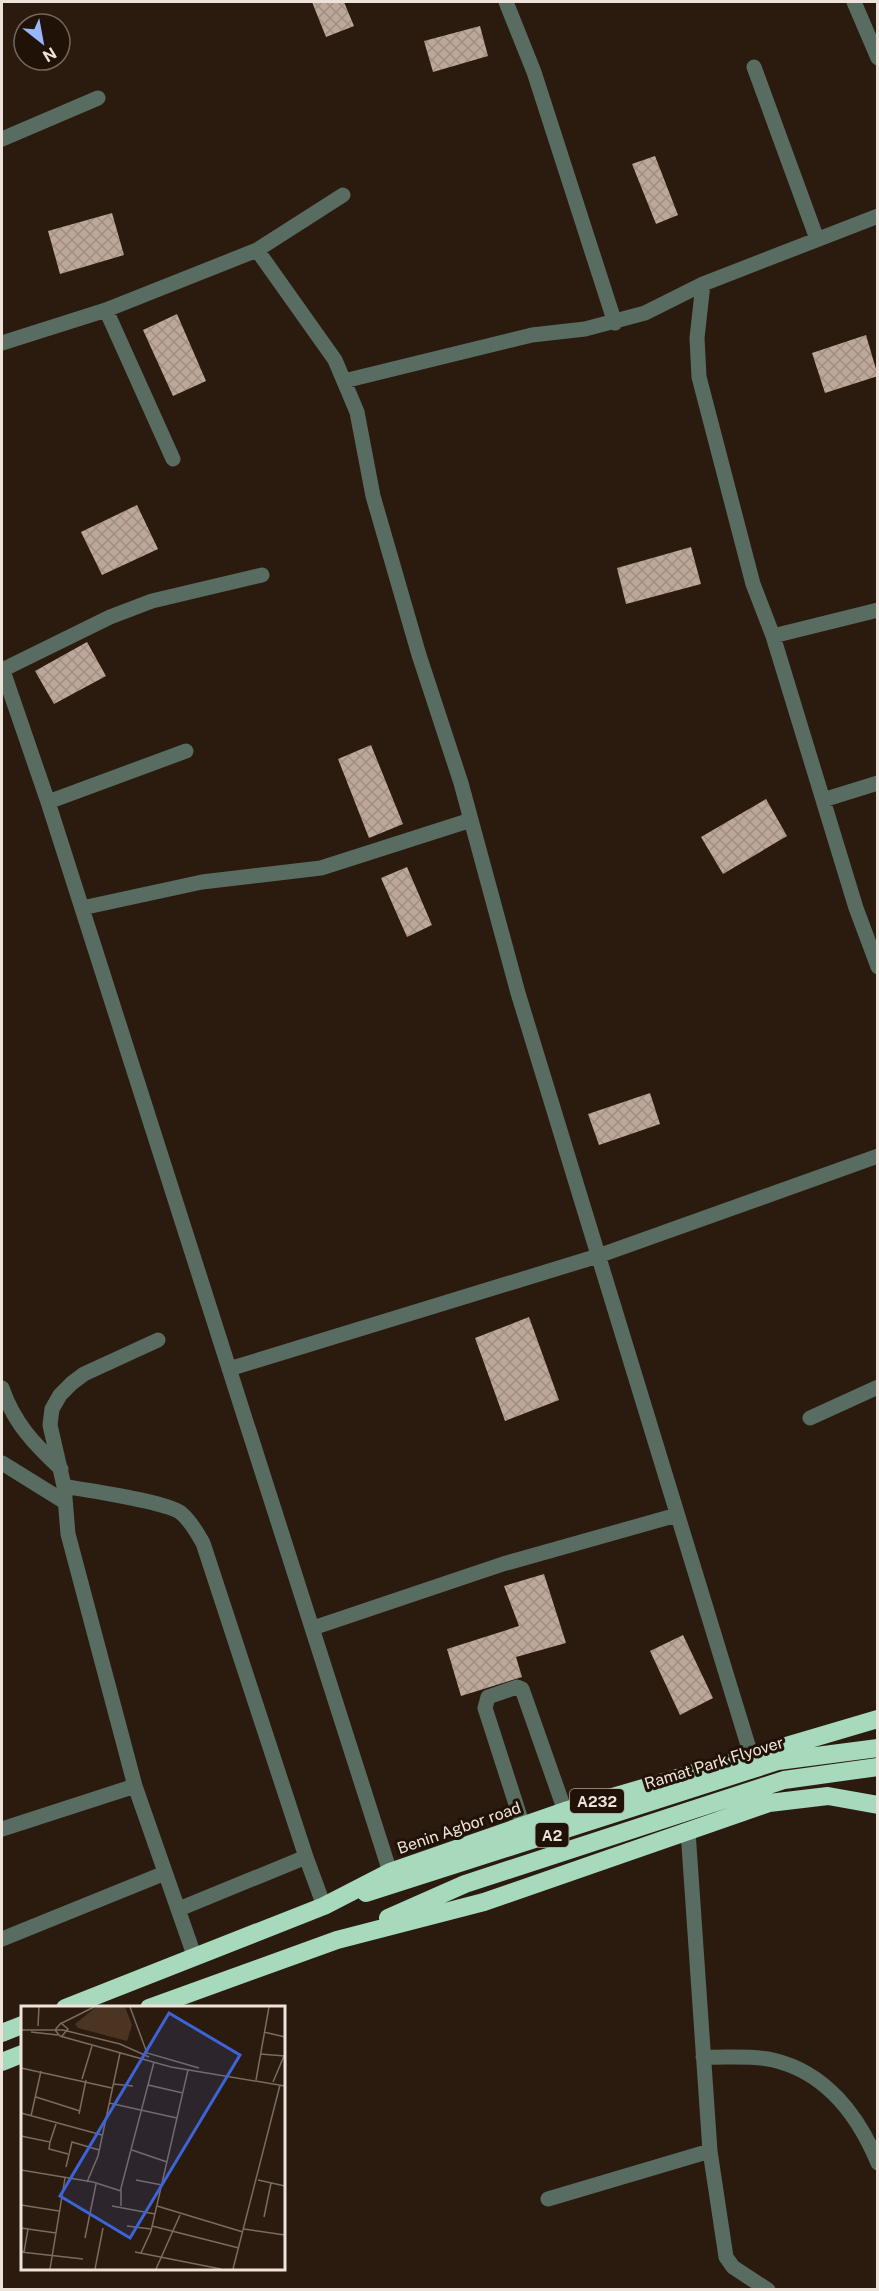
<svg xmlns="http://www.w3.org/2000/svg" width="879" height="2291" font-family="'Public Sans',sans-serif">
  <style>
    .building { fill: url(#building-cross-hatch) }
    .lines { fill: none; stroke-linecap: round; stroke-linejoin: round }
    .minor { stroke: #586c61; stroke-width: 15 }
    .highway { stroke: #a7d9bd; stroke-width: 18 }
    .labels { text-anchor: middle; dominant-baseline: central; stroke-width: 6; stroke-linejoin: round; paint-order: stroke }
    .shield { fill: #211207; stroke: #b0a49b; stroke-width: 1.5 }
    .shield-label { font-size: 15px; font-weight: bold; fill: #eee3db }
    .street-label { font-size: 16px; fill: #eee3db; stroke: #211207 }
    .inset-road { fill: none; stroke: #796b61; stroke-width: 1.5 }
    .view { fill: #3c64d8; fill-opacity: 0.15; stroke: #3c64d8; stroke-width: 3 }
    .inset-edge { fill: none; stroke: #eee3db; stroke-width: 3 }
  </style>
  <defs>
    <pattern id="building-cross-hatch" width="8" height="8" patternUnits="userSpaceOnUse" patternTransform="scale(1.5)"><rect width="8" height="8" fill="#bca798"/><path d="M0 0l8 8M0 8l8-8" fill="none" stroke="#9f8e82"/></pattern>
  </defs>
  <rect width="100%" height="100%" fill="#2b1b0f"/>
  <path class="building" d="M312,2H344L354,26L326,37Z
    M480,26L488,56L433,72L424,41Z
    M655,156L678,215L656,224L632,164Z
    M112,213L124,255L60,274L48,231Z
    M177,314L206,381L173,396L143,330Z
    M866,335L878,376L825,393L812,353Z
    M137,505L158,549L102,575L81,532Z
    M691,547L701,584L626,604L617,568Z
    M87,642L106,676L54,704L35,671Z
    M371,745L403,824L369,838L338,759Z
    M766,799L787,836L723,874L701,837Z
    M407,867L432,925L407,937L381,878Z
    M650,1093L660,1124L599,1145L588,1114Z
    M529,1317L559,1400L505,1421L475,1338Z
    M544,1574L566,1643L516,1657L522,1677L461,1696L447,1649L519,1626L504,1586Z
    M683,1635L713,1698L680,1715L650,1651Z"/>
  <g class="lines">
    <path class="minor" d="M506,2L534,72L615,323
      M854,2L878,58
      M754,67L817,239
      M2,139L98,98
      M257,250L335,360L357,412L373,496L419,655L461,783L518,993L751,1755
      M703,284L697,338L699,377L753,584L773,636L856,908L878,967
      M106,310L173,459
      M2,343L106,310L257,250L343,195
      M344,381L532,335L585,329L645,313L703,284L878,216
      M773,636L878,610
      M2,668L48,802L390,1872
      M2,670L110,617L152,601L262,575
      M823,800L878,783
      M48,802L186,751
      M82,908L202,882L321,868L471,820
      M158,1340L84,1374L72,1383L60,1395L52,1409L50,1425L64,1486L68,1534L135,1786L194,1955
      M229,1369L598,1256L878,1156
      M2,1388C14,1423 34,1444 61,1469
      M810,1418L878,1387
      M2,1463L65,1502
      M64,1486C88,1491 165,1501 181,1513C191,1521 197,1533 203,1543L306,1857L324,1906
      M313,1628L503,1564L677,1515
      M523,1826L485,1708L488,1697L517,1687L522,1689L565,1811
      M2,1829L135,1786
      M688,1831L710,2151L726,2257L733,2267L768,2290
      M179,1909L306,1857
      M2,1939L165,1873
      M703,2057C725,2058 751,2055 773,2060C825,2072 858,2115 878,2163
      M548,2199L710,2151"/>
    <path class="highway" d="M366,1893L778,1761L878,1748
      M388,1918L465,1884L784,1780L878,1767
      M65,2008L324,1906L390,1872L565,1811L878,1719
      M149,2008L337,1940L484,1902L769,1803L828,1796L878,1805
      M2,2033L22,2025
      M2,2062L22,2054"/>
  </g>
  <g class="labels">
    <g class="shield">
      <rect x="570" y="1789" width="54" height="24" rx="4.5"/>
      <rect x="535.5" y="1823" width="33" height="24" rx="4.5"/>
    </g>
    <g class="shield-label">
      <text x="597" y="1801">A232</text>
      <text x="552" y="1835">A2</text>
    </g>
    <g class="street-label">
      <text transform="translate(714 1763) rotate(-17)">Ramat Park Flyover</text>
      <text transform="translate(459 1828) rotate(-19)">Benin Agbor road</text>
    </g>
  </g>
  <g transform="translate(21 2006)">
    <rect width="264" height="264" fill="#2b1b0f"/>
    <path d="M75,1H104L111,19L106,35L57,22L54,18Z" fill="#4b3422"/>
    <path class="inset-road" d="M109,1L126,47L178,62M39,18L73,1M17,20L18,1M0,24H42L99,38L128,51M10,26L37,29M243,26L264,31M41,30L47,23L40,17L34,24L39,30L150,61L264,80M239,48L264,50M0,62L91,82M61,73L71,40M235,74L248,1M252,76L263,50M92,78L112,80M127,79L162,87M15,91L59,105M88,97L156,112M0,107L81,129M58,108L65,74M10,110L20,65M0,130L29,136L28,143L47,148M29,136L35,118M111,144L146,156M45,161L51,136L78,144M0,164L72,176L100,185M115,174L141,179M237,174L264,180M66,176L77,150L99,47M0,199L38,205M91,200L134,208M100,200V182L133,56M136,200L222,226M243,211L250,177M106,220L130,223M131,220L218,242M0,222L35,227M223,223L264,229M64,232L75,178M0,246L62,253M3,246L7,223M114,246L200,263M120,247L130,225L167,64M29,263L44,172M74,263L82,222M135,263L159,209M212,263L259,79"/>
    <path class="view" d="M148,7L219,49L109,232L39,190Z"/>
    <rect width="264" height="264" class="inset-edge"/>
  </g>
  <rect width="879" height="2291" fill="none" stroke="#eee3db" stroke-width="6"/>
  <g transform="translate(42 42) rotate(149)"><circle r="28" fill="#211207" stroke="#73665c" stroke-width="1.5"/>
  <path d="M0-4.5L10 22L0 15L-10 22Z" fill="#98b6fd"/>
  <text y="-9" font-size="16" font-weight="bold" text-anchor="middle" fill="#eee3db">N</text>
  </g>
</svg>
